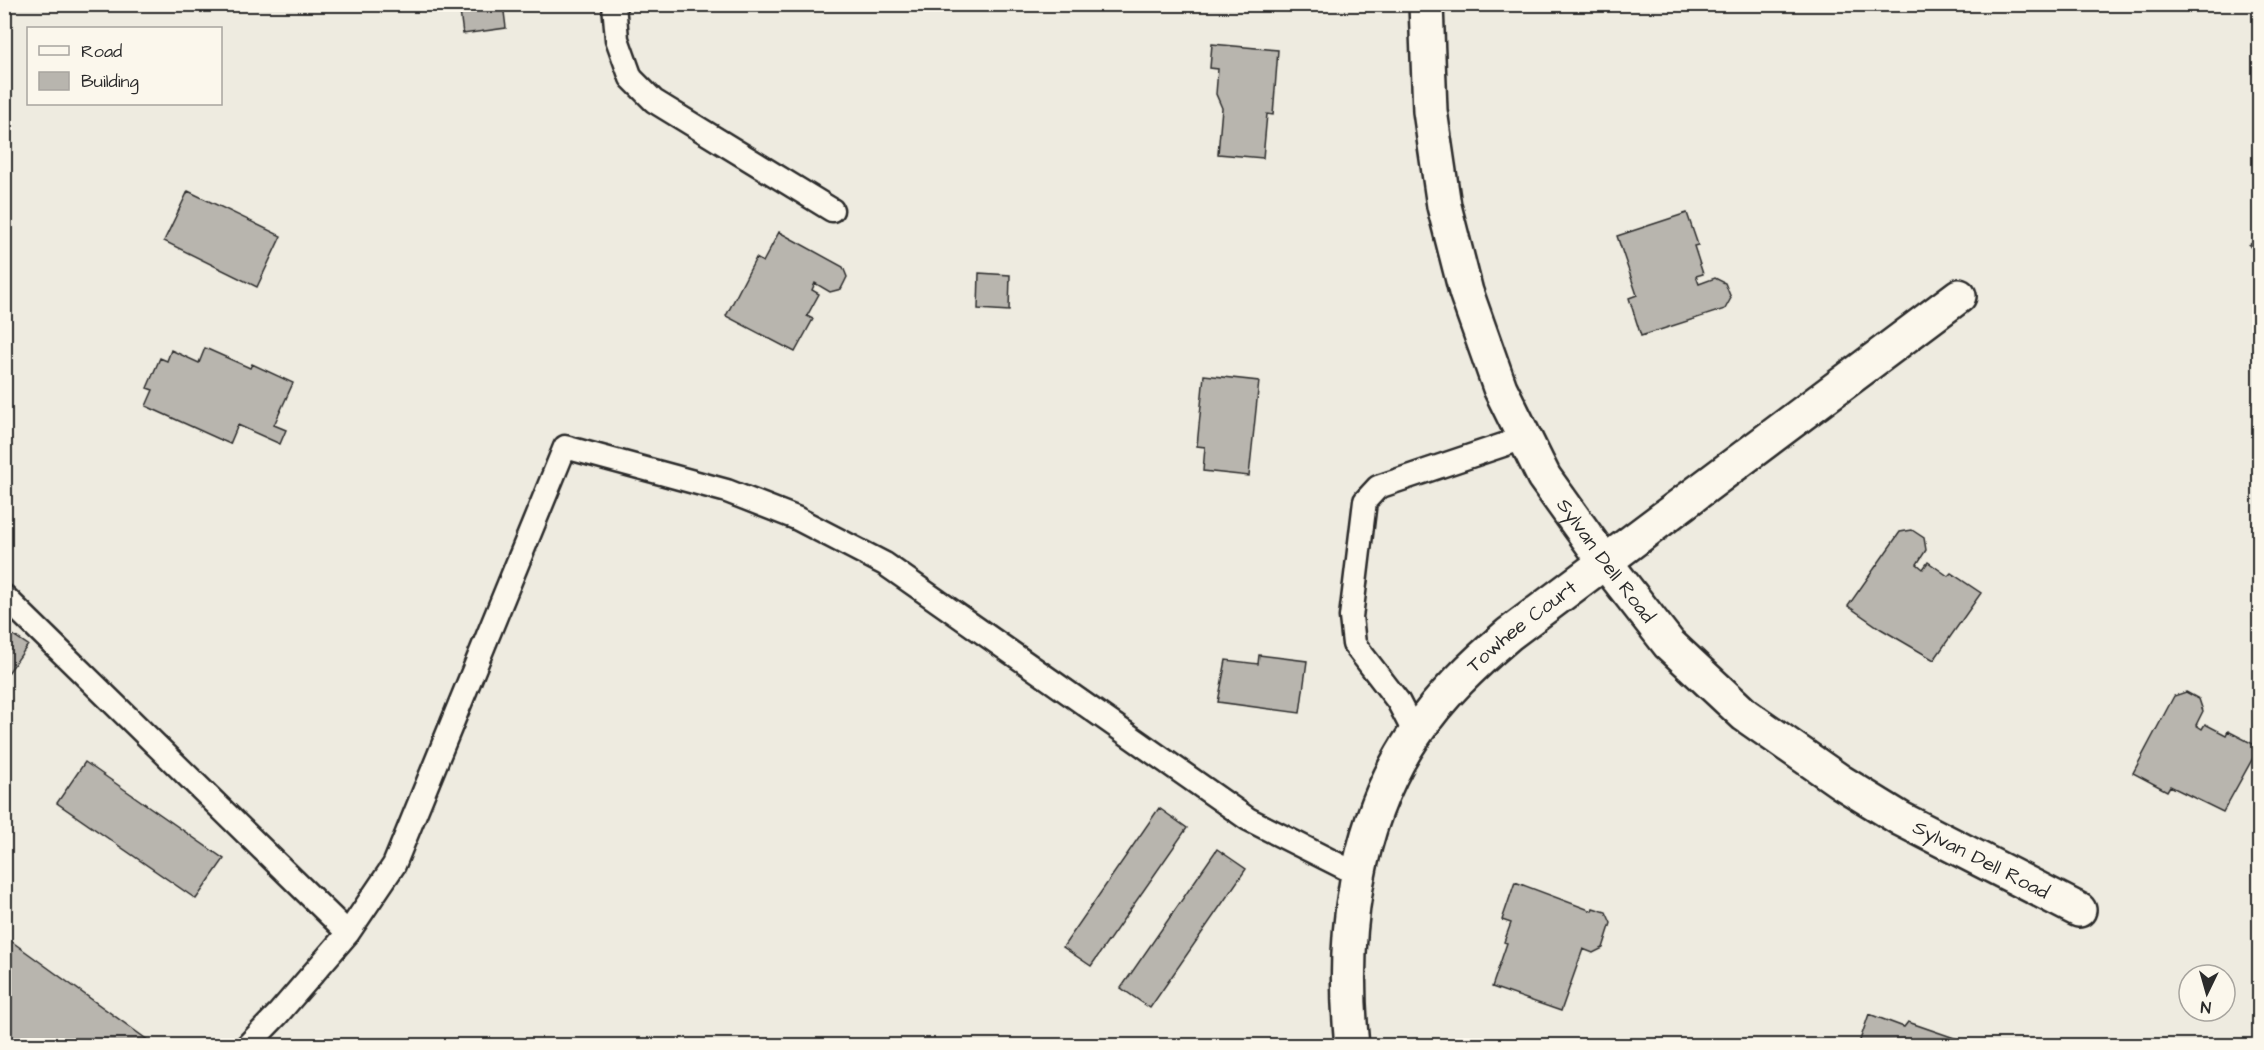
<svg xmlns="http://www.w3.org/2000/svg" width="2264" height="1050" font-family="'Architects Daughter',sans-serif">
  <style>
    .building { fill: #b8b5ae; stroke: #2b2b2b; stroke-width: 1.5 }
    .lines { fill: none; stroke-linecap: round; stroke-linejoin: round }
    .lane-casing { stroke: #2b2b2b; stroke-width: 27 }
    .street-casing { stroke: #2b2b2b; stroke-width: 38 }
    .lane { stroke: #fbf7ec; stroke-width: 22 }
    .street { stroke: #fbf7ec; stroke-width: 33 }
    .labels { text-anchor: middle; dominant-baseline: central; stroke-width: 5; stroke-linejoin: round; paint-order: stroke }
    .street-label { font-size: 20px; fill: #2b2b2b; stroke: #fbf7ec }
  </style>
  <rect width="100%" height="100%" fill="#eeebe0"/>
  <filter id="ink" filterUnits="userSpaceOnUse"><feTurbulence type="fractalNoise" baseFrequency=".0167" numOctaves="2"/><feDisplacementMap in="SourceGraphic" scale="12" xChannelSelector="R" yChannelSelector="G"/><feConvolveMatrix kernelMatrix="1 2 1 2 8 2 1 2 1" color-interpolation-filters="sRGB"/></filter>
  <g filter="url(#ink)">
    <path class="building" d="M459,4H503L506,28L463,34Z
      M1212,44L1278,50L1273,115L1267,114L1263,158L1218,154L1222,108L1216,94L1218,69L1210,68Z
      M188,191L281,236L257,287L164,241Z
      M1687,213L1698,245L1694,246L1703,274L1696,276L1699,284L1715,278L1725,283L1731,298L1725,309L1641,336L1629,298L1637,295L1617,236Z
      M779,232L843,267L847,277L841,289L830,292L815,283L812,290L819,294L807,316L813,319L795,352L726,316L756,258L763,262Z
      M2260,238V259L2249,245Z
      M979,273L1010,275L1009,311L978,309Z
      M205,348L250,368L252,364L293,383L274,425L286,430L280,444L238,425L230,444L146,406L153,390L147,388L160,358L167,361L171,350L199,363Z
      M1204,375L1259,381L1249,476L1203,471L1205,447L1197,446Z
      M1912,530L1924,538L1926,550L1917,564L1923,569L1928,562L1948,576L1951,573L1981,593L1934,660L1881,629L1848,606L1900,532Z
      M4,629L28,645L4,679Z
      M1259,655L1307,661L1300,713L1218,702L1226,660L1258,664Z
      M2186,692L2199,699L2203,711L2196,725L2202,729L2205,724L2226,735L2228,731L2259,747L2223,812L2170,786L2167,791L2133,773L2174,696Z
      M85,762L224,859L196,899L57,803Z
      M1159,808L1187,828L1091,966L1063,947Z
      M1217,849L1246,869L1150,1008L1121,988Z
      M1515,882L1592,911L1593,908L1606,912L1611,923L1603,948L1593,953L1583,949L1561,1011L1492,987L1507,943L1504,942L1511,923L1502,920Z
      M4,936L156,1046H4Z
      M1869,1014L1904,1027L1908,1022L1969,1043L1968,1046H1858Z"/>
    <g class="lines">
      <defs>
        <path id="lane" d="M614,4L617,39L631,78L654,101L832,210
          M4,596L348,933
          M1415,734L1398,701L1354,644L1351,617L1365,501L1378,487L1524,438
          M247,1046L278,1014L348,933L394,865L565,447L727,491L796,518L885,564L1248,819L1357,874"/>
        <g id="street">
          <path id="s1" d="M1426,4L1430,111L1444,206L1466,292L1500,388L1544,477L1605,562L1669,644L1745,715L1841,782L1901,819L2079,910"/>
          <path id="s2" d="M1352,1046C1341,939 1354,824 1415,734C1441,695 1474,664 1509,634L1959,296"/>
        </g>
      </defs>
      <use href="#lane" class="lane-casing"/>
      <use href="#street" class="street-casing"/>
      <use href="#lane" class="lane"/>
      <use href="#street" class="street"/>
    </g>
  </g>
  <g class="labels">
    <g class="street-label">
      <text stroke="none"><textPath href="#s1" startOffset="597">Sylvan Dell Road</textPath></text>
      <text stroke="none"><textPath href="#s2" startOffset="477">Towhee Court</textPath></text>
      <text stroke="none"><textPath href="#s1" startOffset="1083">Sylvan Dell Road</textPath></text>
    </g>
  </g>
  <rect width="2264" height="1050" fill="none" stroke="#fbf7ec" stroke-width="24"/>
  <rect x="12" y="12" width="2240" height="1026" fill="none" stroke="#2b2b2b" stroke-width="2" filter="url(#ink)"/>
  <rect x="27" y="27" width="195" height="78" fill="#fbf7ec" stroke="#a8a59f" stroke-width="1.5"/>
  <rect x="39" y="46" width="30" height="9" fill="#fbf7ec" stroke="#a8a59f" stroke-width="1.5"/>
  <text x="81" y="57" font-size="18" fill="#2b2b2b">Road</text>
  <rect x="39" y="72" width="30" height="18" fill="#b8b5ae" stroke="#a8a59f" stroke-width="1.5"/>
  <text x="81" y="87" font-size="18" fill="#2b2b2b">Building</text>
  <g transform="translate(2207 993) rotate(185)"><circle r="28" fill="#fbf7ec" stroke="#a8a59f" stroke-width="1.5"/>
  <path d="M0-4.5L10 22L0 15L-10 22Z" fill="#2b2b2b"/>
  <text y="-9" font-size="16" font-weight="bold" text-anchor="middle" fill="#2b2b2b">N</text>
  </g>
</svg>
